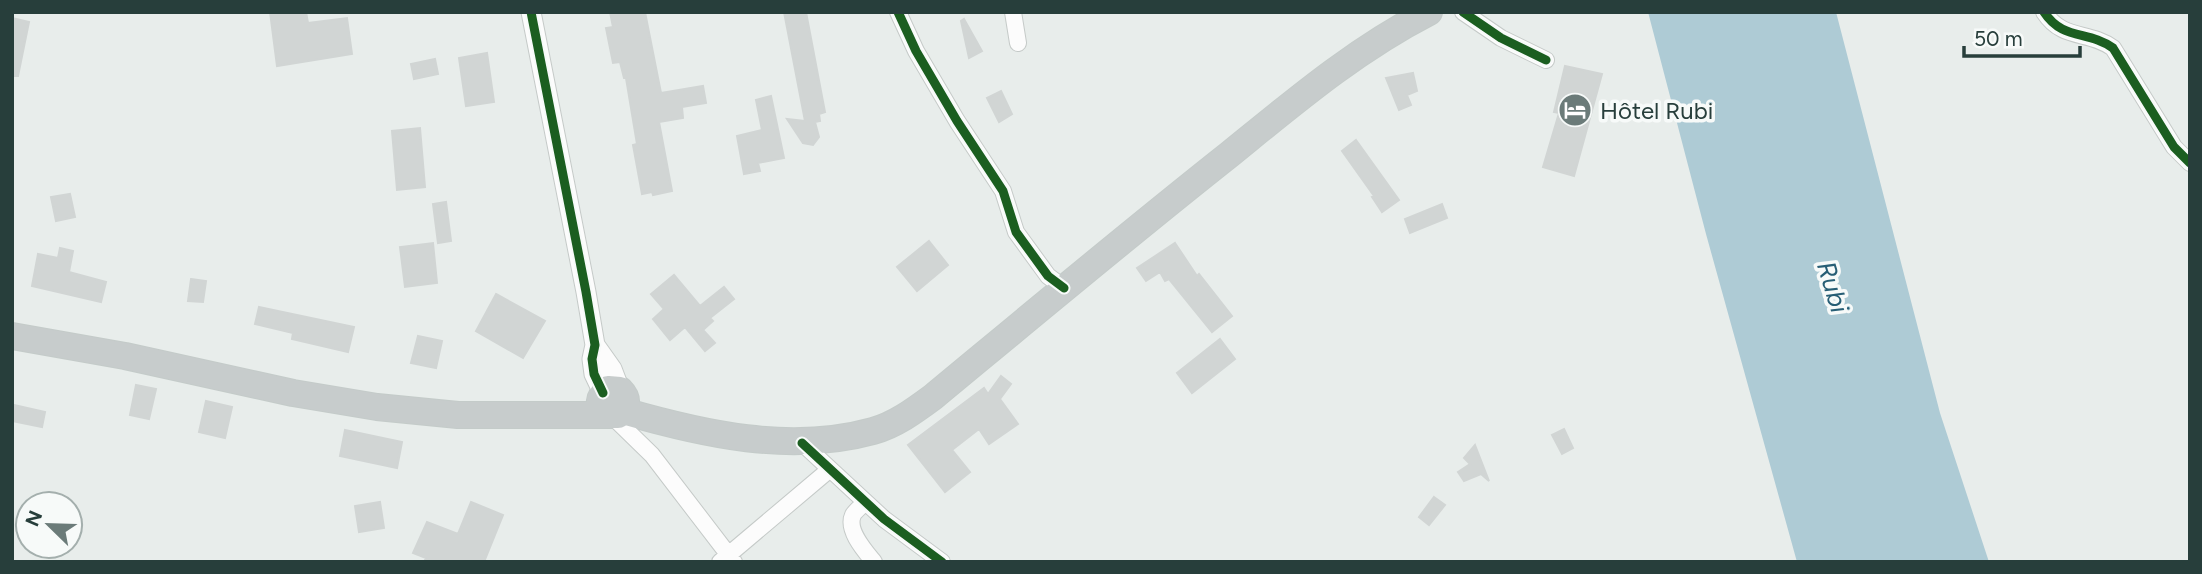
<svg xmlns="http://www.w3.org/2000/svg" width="2202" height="574" font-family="Figtree,sans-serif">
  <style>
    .water { fill: #aecbd5 }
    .building { fill: #d1d5d4; stroke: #d1d5d4; stroke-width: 2 }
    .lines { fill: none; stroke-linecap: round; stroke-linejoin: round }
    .minor-casing { stroke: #c5cac8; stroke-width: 18 }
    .tertiary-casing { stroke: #c5cac8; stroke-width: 21 }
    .trunk-casing { stroke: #c4cbc9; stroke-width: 28 }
    .minor { stroke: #fcfcfc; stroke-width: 16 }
    .tertiary { stroke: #fcfcfc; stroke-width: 19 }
    .trunk { stroke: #c7cccc; stroke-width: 26 }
    .cycleway-casing { stroke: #f7faf9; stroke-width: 13 }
    .cycleway { stroke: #1b5e20; stroke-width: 9 }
    .labels { text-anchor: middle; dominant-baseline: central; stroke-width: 7; stroke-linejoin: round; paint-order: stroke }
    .poi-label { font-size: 24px; fill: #273e3b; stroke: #f7faf9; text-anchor: start }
    .water-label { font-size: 26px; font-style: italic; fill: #275e75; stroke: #f7faf9 }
  </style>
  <rect width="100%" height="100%" fill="#e8edeb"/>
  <path class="water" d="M1648,12H1836L1940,413L1989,562H1797L1706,234Z"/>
  <path class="building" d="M270,12H306L308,23L347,18L352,54L277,66Z
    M610,12H645L661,93L703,86L706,103L682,107L683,118L659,122L672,191L653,195L652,192L642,194L633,145L637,144L626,78H624L620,62L613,63L606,28L613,27Z
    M784,12H806L825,112L819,114L820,121L815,122L819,137L813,145L803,143L787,119L805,121Z
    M12,18L29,22L18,76H12Z
    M964,19L982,51L969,58L961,21Z
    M487,53L494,102L466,106L459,58Z
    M435,59L438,74L414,79L411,64Z
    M1565,66L1602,74L1574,176L1543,167L1559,113L1554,112Z
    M1413,73L1417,91L1407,95L1411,105L1399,110L1386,78Z
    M1001,91L1012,114L999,122L987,98Z
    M771,96L784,158L758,163L760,171L744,174L737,136L762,130L756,100Z
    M420,128L425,187L397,190L392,131Z
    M1356,140L1399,200L1382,212L1372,197L1374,196L1342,151Z
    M70,194L75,217L56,221L51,197Z
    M446,202L451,241L438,243L433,204Z
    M1442,204L1447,218L1410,233L1405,219Z
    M929,241L948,265L917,291L897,267Z
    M433,243L437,283L405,287L400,247Z
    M1175,243L1197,276L1199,274L1232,316L1212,332L1169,279L1165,281L1160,272L1146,281L1137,268Z
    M60,248L73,251L69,272L106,282L101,302L32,286L38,254L58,258Z
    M674,275L700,306L724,287L734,299L710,318L713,321L703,330L715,343L705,351L685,327L670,340L653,319L664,309L651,294Z
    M191,279L206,281L203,302L188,301Z
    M496,294L545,321L523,358L476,331Z
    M259,307L354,327L348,352L292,339L293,333L255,324Z
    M418,336L442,341L436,368L411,363Z
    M1220,339L1235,359L1192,393L1177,373Z
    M1001,376L1011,384L1000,399L1018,424L989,444L979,429L952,450L970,472L945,492L908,445L984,388L988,394Z
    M136,385L156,389L149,419L130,415Z
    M206,401L232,407L225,438L199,432Z
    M14,405L45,412L42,427L12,421Z
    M1564,429L1573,448L1562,454L1552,435Z
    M345,430L402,442L397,468L340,456Z
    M1475,445L1489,481L1481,474L1464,481L1458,472L1470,464L1464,458Z
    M1434,497L1445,505L1429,525L1419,517Z
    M380,502L384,528L359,532L355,506Z
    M471,502L503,515L484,562H424L426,558L413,553L427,522L458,534Z"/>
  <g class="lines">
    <defs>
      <path id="minor" d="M898,12L916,51L957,121L1003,191L1016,232L1048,276L1064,288
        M1013,12L1018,43
        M1463,12L1501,38L1546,60
        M2044,12C2063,41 2088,30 2113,48L2174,147L2190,163
        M612,416L652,455L734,562
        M802,443L884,519L942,562
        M865,502C862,506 855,511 853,515C846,530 865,551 874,562
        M720,562L829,470"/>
      <path id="tertiary" d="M531,12L586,292L595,345L592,359L594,374L603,393
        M595,345L612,369L620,390"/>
      <path id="trunk" d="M12,336L125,356L293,393L377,407L458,415H618C628,408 629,399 620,390L608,389C598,397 597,406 606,414
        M623,411C703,434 790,454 873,431C895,425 914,411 933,397C1032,315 1130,233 1230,154C1294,102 1355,50 1429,12"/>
    </defs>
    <use href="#minor" class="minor-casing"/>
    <use href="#tertiary" class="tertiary-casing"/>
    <use href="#trunk" class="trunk-casing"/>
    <use href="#minor" class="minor"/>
    <use href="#tertiary" class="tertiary"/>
    <use href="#trunk" class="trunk"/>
    <defs>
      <path id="cycleway" d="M531,12L586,292L595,345L592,359L594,374L603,393
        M898,12L916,51L957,121L1003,191L1016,232L1048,276L1064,288
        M1463,12L1501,38L1546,60
        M2044,12C2063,41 2088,30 2113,48L2174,147L2190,163
        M802,443L884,519L942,562"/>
    </defs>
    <use href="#cycleway" class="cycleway-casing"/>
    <use href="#cycleway" class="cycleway"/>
  </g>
  <defs>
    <symbol id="hotel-disc" viewBox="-11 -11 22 22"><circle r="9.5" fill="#6b7b79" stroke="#f7faf9"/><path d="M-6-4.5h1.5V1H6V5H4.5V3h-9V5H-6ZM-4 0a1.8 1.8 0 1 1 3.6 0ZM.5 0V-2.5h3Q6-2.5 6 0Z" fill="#fff"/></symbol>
  </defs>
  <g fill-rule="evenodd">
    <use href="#hotel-disc" x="1556" y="91" width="38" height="38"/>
  </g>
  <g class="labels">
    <g class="poi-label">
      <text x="1600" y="110">Hôtel Rubi</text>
    </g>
    <g class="water-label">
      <text transform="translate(1833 287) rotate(73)">Rubi</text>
    </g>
  </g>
  <rect width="2202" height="574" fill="none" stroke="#273e3b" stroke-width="28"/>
  <g transform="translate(49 525) rotate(293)"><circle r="33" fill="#f7faf9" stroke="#a4afad" stroke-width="2"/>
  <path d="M0-5L12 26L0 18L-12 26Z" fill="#6b7b79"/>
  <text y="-10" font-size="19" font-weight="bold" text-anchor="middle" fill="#273e3b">N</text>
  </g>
  <path d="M1964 46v10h116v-10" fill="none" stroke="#273e3b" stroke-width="3.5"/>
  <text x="1974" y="46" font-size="21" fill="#273e3b" stroke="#f7faf9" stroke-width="5" paint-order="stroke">50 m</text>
</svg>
